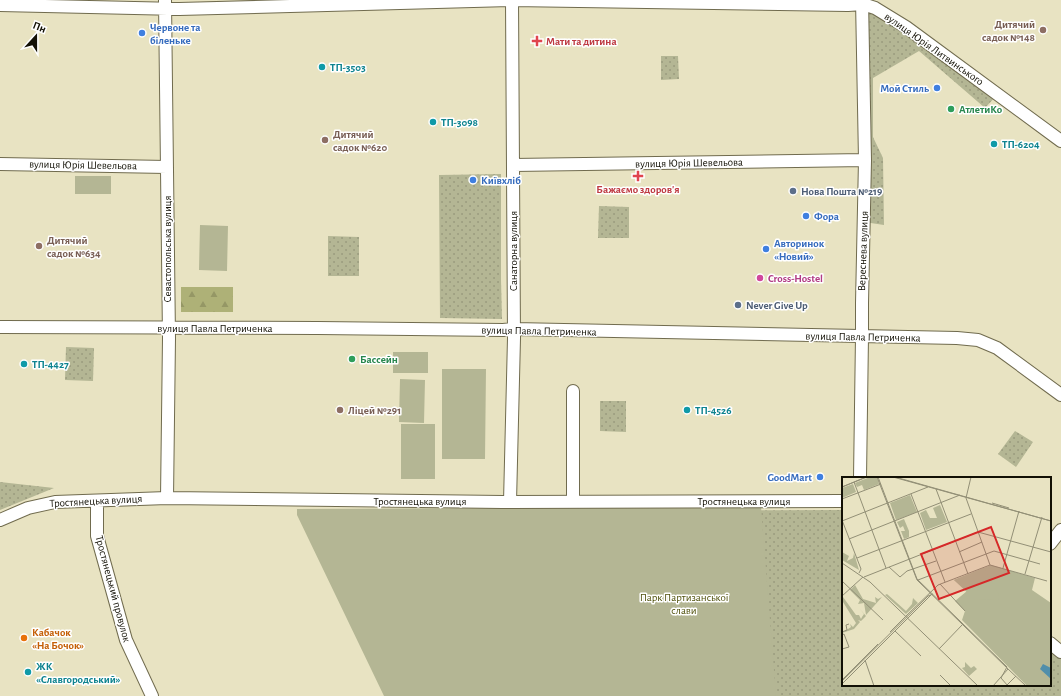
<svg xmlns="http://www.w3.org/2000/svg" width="1061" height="696" font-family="'Alegreya Sans',sans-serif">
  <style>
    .grass { fill: url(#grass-dots) }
    .forest { fill: url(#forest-firs) }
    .garden { fill: #b4b694 }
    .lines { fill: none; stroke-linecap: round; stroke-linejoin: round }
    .minor-casing { stroke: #706b4e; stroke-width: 14 }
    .minor { stroke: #fff; stroke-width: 12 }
    .education-dot { fill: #8d6e63; stroke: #fff; stroke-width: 1.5 }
    .shop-dot { fill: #3f7fe0; stroke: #fff; stroke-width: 1.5 }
    .health-dot { fill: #e0444e; stroke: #fff; stroke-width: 1.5 }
    .culture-dot { fill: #0f9aa8; stroke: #fff; stroke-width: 1.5 }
    .leisure-dot { fill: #2e9e5b; stroke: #fff; stroke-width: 1.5 }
    .service-dot { fill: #5c6f8a; stroke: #fff; stroke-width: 1.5 }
    .hotel-dot { fill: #d1479c; stroke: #fff; stroke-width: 1.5 }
    .food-dot { fill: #e8710a; stroke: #fff; stroke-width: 1.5 }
    .labels { text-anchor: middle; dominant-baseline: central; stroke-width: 3; stroke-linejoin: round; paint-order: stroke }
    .education-label { font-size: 11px; font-weight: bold; fill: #785e54; stroke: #fff; text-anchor: start }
    .shop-label { font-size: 11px; font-weight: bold; fill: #366cbe; stroke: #fff; text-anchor: start }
    .health-label { font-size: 11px; font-weight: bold; fill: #be3a42; stroke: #fff; text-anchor: start }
    .street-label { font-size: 11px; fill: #121005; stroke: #fff }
    .culture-label { font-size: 11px; font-weight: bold; fill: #0d838f; stroke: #fff; text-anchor: start }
    .leisure-label { font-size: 11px; font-weight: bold; fill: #27864d; stroke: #fff; text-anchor: start }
    .service-label { font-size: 11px; font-weight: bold; fill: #4e5e75; stroke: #fff; text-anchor: start }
    .hotel-label { font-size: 11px; font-weight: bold; fill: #b23c85; stroke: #fff; text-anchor: start }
    .park-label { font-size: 11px; fill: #50510c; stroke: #fff }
    .food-label { font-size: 11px; font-weight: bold; fill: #c56008; stroke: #fff; text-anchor: start }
    .inset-road { fill: none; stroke: #928f76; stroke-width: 1 }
    .view { fill: #d62828; fill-opacity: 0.15; stroke: #d62828; stroke-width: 2 }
    .inset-edge { fill: none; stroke: #121005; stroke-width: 2 }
  </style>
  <defs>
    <pattern id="grass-dots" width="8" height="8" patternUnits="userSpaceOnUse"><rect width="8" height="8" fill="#b4b694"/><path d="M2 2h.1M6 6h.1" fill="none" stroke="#9a9b7e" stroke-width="1.8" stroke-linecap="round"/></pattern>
    <pattern id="forest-firs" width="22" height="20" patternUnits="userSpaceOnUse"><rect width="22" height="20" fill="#aeb177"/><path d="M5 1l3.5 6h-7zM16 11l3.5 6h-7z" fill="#959765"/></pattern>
  </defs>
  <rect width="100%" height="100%" fill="#e8e3c2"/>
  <path class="grass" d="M863,4L998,94L985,108L919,51L873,78V137L883,158L884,225L864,222Z
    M661,56H678L679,79L661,80Z
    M501,174V280L502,319L440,318L439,175Z
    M599,206L629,207V238H598Z
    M328,236L359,237V276H328Z
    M66,347L94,348L93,381L65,380Z
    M600,401H626V432L600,431Z
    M1015,431L1033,442L1016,467L998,454Z
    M0,482L54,488L0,510Z
    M843,510V685H1050V650L1061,659V696H396L307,512Z"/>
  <path class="forest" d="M181,287H233V312H181Z"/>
  <path class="garden" d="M75,176H111V194H75Z
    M200,225L228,226L227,271L199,270Z
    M393,352H428V373H393Z
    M442,369H486L485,459H442Z
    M400,379L425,380L424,423L399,422Z
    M401,424H435V479H401Z
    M761,507L776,696H384L297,515V509Z"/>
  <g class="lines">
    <defs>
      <path id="minor" d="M165,1L169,338L167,498
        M0,5L179,9L512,0L848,5L863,4L875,8L906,27L1061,141
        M0,164L167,167
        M513,165L865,160
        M0,327L318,328L503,330L514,329L957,338L978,340L997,348L1061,395
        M860,478L862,336V303L865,160L862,0
        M97,501V536L126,640L152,696
        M573,501V391
        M510,502L514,338L512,0
        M0,520L28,508L55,502L167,498L503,502L843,501
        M1050,544L1061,530
        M1050,643L1061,652"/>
    </defs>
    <use href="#minor" class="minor-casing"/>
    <use href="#minor" class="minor"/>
  </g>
  <g class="education-dot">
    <circle cx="1043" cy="30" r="4"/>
    <circle cx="325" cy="140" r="4"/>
    <circle cx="39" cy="246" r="4"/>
    <circle cx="340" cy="410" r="4"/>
  </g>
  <g class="shop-dot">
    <circle cx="142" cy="33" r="4"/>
    <circle cx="937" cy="88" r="4"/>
    <circle cx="473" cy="180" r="4"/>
    <circle cx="806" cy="216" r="4"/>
    <circle cx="766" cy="249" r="4"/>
    <circle cx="820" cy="477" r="4"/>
  </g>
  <g class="health-dot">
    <path d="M535 35h4v4h4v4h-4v4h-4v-4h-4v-4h4z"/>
    <path d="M636 170h4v4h4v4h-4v4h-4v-4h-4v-4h4z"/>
  </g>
  <g class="culture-dot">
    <circle cx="322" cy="67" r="4"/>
    <circle cx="433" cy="122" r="4"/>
    <circle cx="994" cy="144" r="4"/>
    <circle cx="24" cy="364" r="4"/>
    <circle cx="687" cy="410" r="4"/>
    <circle cx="28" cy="672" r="4"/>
  </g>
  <g class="leisure-dot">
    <circle cx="951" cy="109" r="4"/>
    <circle cx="352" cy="359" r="4"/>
  </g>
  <g class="service-dot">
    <circle cx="793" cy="191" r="4"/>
    <circle cx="738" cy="305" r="4"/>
  </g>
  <circle class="hotel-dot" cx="760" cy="278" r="4"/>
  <circle class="food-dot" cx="24" cy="638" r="4"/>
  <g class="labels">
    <g class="education-label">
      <text x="1035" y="24" text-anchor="end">Дитячий<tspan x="1035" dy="13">садок №148</tspan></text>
      <text x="333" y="134">Дитячий<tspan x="333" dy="13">садок №620</tspan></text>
      <text x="47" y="240">Дитячий<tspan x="47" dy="13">садок №634</tspan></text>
      <text x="348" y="410">Ліцей №291</text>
    </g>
    <g class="shop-label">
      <text x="150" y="27">Червоне та<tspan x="150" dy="13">біленьке</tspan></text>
      <text x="929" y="88" text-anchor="end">Мой Стиль</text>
      <text x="481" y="180">Київхліб</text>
      <text x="814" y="216">Фора</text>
      <text x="774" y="243">Авторинок<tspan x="774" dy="13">«Новий»</tspan></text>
      <text x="812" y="477" text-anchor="end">GoodMart</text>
    </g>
    <g class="health-label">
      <text x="546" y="41">Мати та дитина</text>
      <text x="638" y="189" text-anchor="middle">Бажаємо здоров'я</text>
    </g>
    <g class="street-label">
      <text transform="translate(934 49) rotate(35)">вулиця Юрія Литвинського</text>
      <text transform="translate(689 163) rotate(-1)">вулиця Юрія Шевельова</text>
      <text transform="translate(83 165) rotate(1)">вулиця Юрія Шевельова</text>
      <text transform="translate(167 249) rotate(-90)">Севастопольська вулиця</text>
      <text transform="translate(513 251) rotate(-90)">Санаторна вулиця</text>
      <text transform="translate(863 251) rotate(-88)">Вереснева вулиця</text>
      <text x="215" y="328">вулиця Павла Петриченка</text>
      <text transform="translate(539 331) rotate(1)">вулиця Павла Петриченка</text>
      <text transform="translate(863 337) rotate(1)">вулиця Павла Петриченка</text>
      <text transform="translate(96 501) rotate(-3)">Тростянецька вулиця</text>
      <text x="420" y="501">Тростянецька вулиця</text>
      <text x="744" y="501">Тростянецька вулиця</text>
      <text transform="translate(113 589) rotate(75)">Тростянецький провулок</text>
    </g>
    <g class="culture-label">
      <text x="330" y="67">ТП-3503</text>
      <text x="441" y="122">ТП-3098</text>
      <text x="1002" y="144">ТП-6204</text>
      <text x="32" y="364">ТП-4427</text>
      <text x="695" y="410">ТП-4526</text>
      <text x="36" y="666">ЖК<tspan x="36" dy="13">«Славгородський»</tspan></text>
    </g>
    <g class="leisure-label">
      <text x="959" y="109">АтлетиКо</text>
      <text x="360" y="359">Бассейн</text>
    </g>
    <g class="service-label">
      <text x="801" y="191">Нова Пошта №219</text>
      <text x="746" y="305">Never Give Up</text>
    </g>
    <g class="hotel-label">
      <text x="768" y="278">Cross-Hostel</text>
    </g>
    <g class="park-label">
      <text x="684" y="597">Парк Партизанської<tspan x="684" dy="13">слави</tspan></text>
    </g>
    <g class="food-label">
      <text x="32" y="632">Кабачок<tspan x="32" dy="13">«На Бочок»</tspan></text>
    </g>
  </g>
  <g transform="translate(842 477)">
    <rect width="209" height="209" fill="#e8e3c2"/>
    <path d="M28,0H35L37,7L22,13L20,8L15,10L13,6ZM11,7L14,15L0,21V11ZM68,18L75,35L54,43L48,26ZM98,28L105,45L84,53L78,36L84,33L88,41H95L91,31ZM62,42L67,54V60L62,62L59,54H63L61,49L58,51L55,45ZM0,75L7,79L5,84L11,81L12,76L17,93L0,83ZM149,88L193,101L190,113L209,126V209H185L120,143L123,134L113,124L125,114L112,103ZM13,108L21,122L34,126L33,120L36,122L40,120L24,138L22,126L16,127L18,123L8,113ZM45,117L64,134L70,127L71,121L76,126L64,137L43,118ZM1,120L14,138H17L19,142L20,140L22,137L18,132L24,139L19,144L16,143L18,145L12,152L0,156L9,150L8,147L11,150L14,146L1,125ZM123,185L129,191L132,189L135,192L127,199L120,191L123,190Z" fill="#b4b694"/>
    <path d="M142,91L156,116L157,123L132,122L112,103Z" fill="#b4b694"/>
    <path d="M201,187L209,191V202L198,192Z" fill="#508eab"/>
    <path class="inset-road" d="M35,0L75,103L166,192M36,0L75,102L165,190L159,201L166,209M51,0L209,44M53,0L209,44M129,0L124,21L148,88M12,5L44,91M0,10L25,0M0,10L24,0M94,12L126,97M69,17L103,105M0,22L39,7M150,26L167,31M0,43L19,92L17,96M0,44L86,10M7,62L118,18M117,75L140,65M15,81L129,37M0,86L28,105L136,209M47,90L58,100L65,94L94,84M161,91L177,34M183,97L200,40M22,100L136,55L209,75M76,103L152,74L198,87M0,104L41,143M98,107L123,134M0,119L21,100M64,139L96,108L148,88L205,104M66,141L90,117M53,154L79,179M0,155L5,153L4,148L7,147M48,155L64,139M0,158L2,157L7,170L0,172M97,172L121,147M23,183L32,209M166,192L184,209M98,198L109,209M0,203L36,167M0,204L86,119L91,117M0,207L66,141M151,209L166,192M164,209L174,199"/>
    <path class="view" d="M149,50L167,96L97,122L79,77Z"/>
    <rect width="209" height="209" class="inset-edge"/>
  </g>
  <g transform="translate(36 36) rotate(21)" stroke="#ffffff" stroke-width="3" paint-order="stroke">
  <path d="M0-3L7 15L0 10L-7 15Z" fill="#121005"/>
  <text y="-6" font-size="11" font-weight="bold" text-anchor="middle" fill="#121005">Пн</text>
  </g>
</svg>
